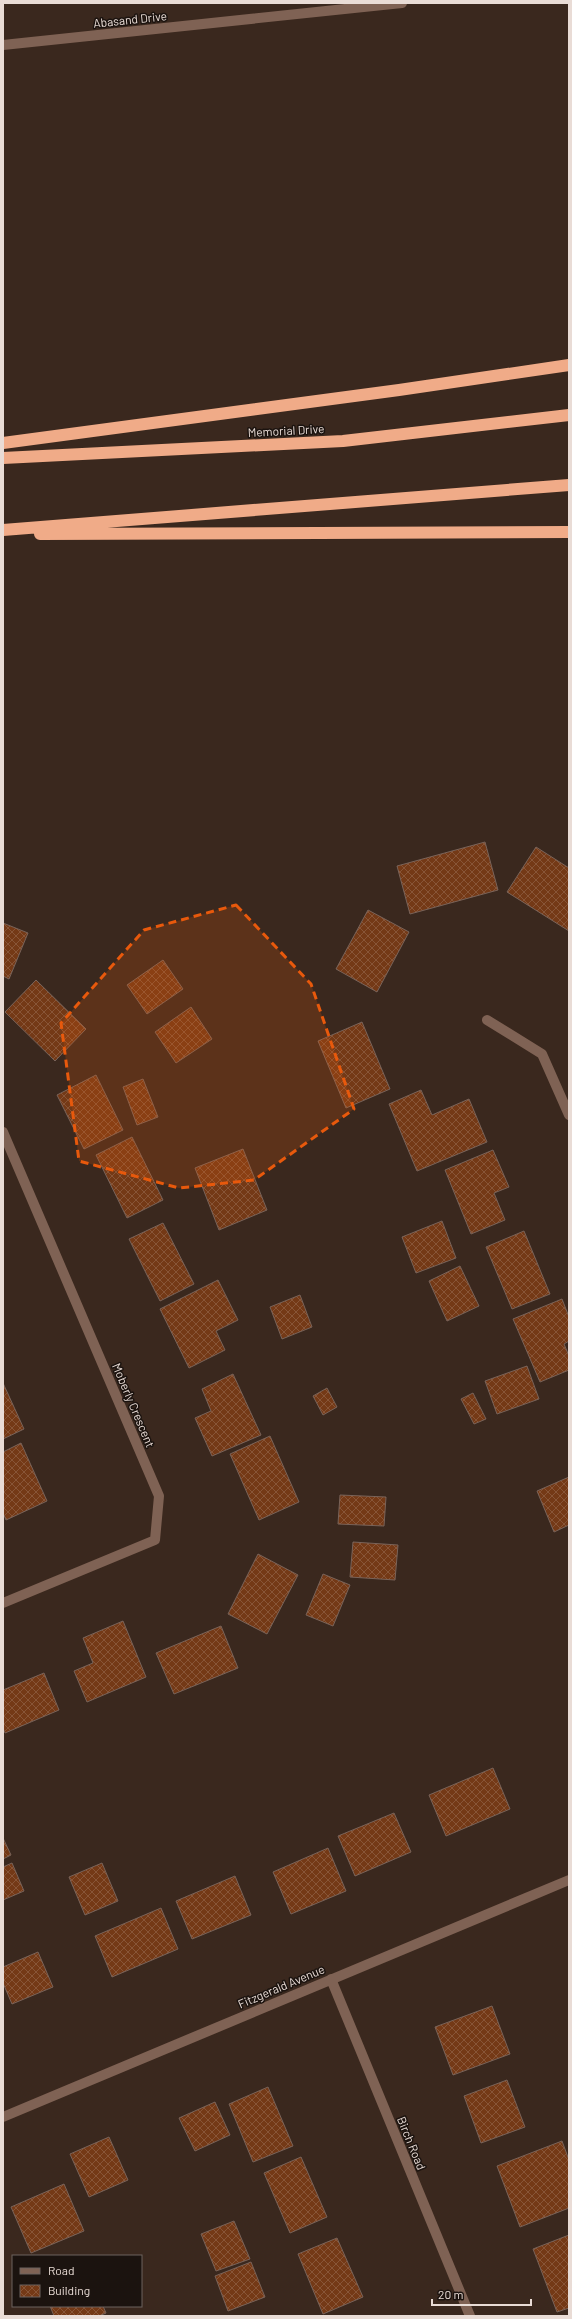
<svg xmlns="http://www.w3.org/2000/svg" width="572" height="2319" font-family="Barlow,sans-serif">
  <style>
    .building { fill: url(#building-cross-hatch); stroke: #796359 }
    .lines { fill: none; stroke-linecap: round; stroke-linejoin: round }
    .minor { stroke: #7f6254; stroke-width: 10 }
    .highway { stroke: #f0ab88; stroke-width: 12 }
    .marked { fill: #e8590c; fill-opacity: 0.2; stroke: #e8590c; stroke-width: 3; stroke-dasharray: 8 5; stroke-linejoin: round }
    .labels { text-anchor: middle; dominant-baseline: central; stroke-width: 3; stroke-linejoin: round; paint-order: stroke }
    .street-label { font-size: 12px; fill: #e9dcd6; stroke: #1b130f }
  </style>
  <defs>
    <pattern id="building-cross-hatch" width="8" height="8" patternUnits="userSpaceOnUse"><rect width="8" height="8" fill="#743916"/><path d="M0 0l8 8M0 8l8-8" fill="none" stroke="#885537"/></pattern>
  </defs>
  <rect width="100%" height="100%" fill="#3a281e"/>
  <path class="building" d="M485,842L498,890L410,914L397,866Z
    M536,847L569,868V931L507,892Z
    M368,910L409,932L377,992L336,969Z
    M3,923L28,933L9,979L3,976Z
    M163,960L183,989L147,1014L127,985Z
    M36,980L86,1029L55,1061L5,1012Z
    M191,1007L212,1039L176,1063L155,1032Z
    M362,1022L390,1089L346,1108L318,1041Z
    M96,1075L123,1130L84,1149L57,1095Z
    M143,1079L158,1117L137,1125L123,1087Z
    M421,1090L432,1115L469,1099L487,1142L417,1171L389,1104Z
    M132,1137L163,1200L127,1218L96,1155Z
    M243,1149L267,1210L219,1230L195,1168Z
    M493,1150L509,1187L494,1193L505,1220L471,1234L445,1170Z
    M442,1221L456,1258L416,1273L402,1237Z
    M163,1223L194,1284L160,1301L129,1239Z
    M524,1231L550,1294L512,1309L486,1247Z
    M460,1266L479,1306L447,1321L429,1281Z
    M218,1280L238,1320L216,1331L225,1350L189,1368L160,1309Z
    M300,1295L312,1327L282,1339L270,1307Z
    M562,1299L569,1317V1341L564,1344L569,1356V1370L540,1382L513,1319Z
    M527,1366L539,1399L497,1414L485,1381Z
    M233,1374L261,1435L212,1456L195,1418L211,1411L202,1389Z
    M3,1383L24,1429L3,1439Z
    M327,1388L337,1407L323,1415L313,1396Z
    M473,1393L486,1419L474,1424L461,1399Z
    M270,1436L299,1502L259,1520L230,1454Z
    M21,1443L47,1501L6,1520L3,1513V1452Z
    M569,1477V1525L554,1532L537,1491Z
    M340,1495L386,1497L384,1526L338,1524Z
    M353,1542L398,1545L395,1580L350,1577Z
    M258,1554L298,1575L267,1634L228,1614Z
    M323,1574L350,1585L333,1626L306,1615Z
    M123,1621L146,1677L87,1702L74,1671L93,1663L83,1638Z
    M221,1626L238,1668L174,1694L156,1653Z
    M44,1673L59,1710L5,1733L3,1728V1690Z
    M493,1768L510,1809L446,1836L429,1795Z
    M394,1813L411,1852L355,1876L338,1836Z
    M3,1838L11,1855L3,1859Z
    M328,1848L346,1891L291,1914L273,1872Z
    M12,1863L24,1891L3,1900V1867Z
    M102,1863L118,1901L85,1915L69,1877Z
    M235,1876L251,1915L192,1939L176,1901Z
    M161,1908L178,1949L112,1977L95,1936Z
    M38,1952L53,1987L12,2004L3,1983V1967Z
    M492,2006L510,2054L453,2075L435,2027Z
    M507,2080L525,2127L481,2143L464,2096Z
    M268,2087L293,2146L253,2162L229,2104Z
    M215,2102L230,2135L195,2151L179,2118Z
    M109,2137L128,2180L89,2197L70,2154Z
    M562,2141L569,2160V2208L520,2227L497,2166Z
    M301,2157L327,2217L290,2233L264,2173Z
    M64,2184L84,2231L31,2253L11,2207Z
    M234,2221L250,2259L216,2271L201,2234Z
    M569,2235V2308L557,2312L533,2249Z
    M337,2238L363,2297L323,2314L298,2254Z
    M251,2262L265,2297L228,2311L215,2276Z
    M50,2306H103L106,2313L99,2316H54Z"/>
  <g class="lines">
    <path class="minor" d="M3,45L402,3
      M487,1020L542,1054L569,1115
      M3,1132L159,1496L155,1540L3,1603
      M331,1979L470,2316
      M3,2117L569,1880"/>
    <path class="highway" d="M3,443L399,390L569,365
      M3,458L343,441L569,415
      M3,530L569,485
      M40,534L569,532"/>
  </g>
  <path class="marked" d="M236,905L311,984L354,1109L254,1180L179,1188L79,1161L61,1023L144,930Z"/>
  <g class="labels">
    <g class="street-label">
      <text transform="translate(130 19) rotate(-6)">Abasand Drive</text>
      <text transform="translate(286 430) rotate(-3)">Memorial Drive</text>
      <text transform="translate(134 1405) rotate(67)">Moberly Crescent</text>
      <text transform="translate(281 1986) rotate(-23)">Fitzgerald Avenue</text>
      <text transform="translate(412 2143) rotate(68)">Birch Road</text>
    </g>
  </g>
  <rect width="572" height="2319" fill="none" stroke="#e9dcd6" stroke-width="8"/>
  <rect x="12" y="2255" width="130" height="52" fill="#1b130f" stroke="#6d635f"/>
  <rect x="20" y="2268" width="20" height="6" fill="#7f6254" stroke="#6d635f"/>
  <text x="48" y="2275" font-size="12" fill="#e9dcd6">Road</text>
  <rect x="20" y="2285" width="20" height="12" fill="url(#building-cross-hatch)" stroke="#6d635f"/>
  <text x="48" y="2295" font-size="12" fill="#e9dcd6">Building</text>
  <path d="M432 2299v6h99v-6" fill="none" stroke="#e9dcd6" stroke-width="2"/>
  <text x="438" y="2299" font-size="12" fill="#e9dcd6" stroke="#1b130f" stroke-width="3" paint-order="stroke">20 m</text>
</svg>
